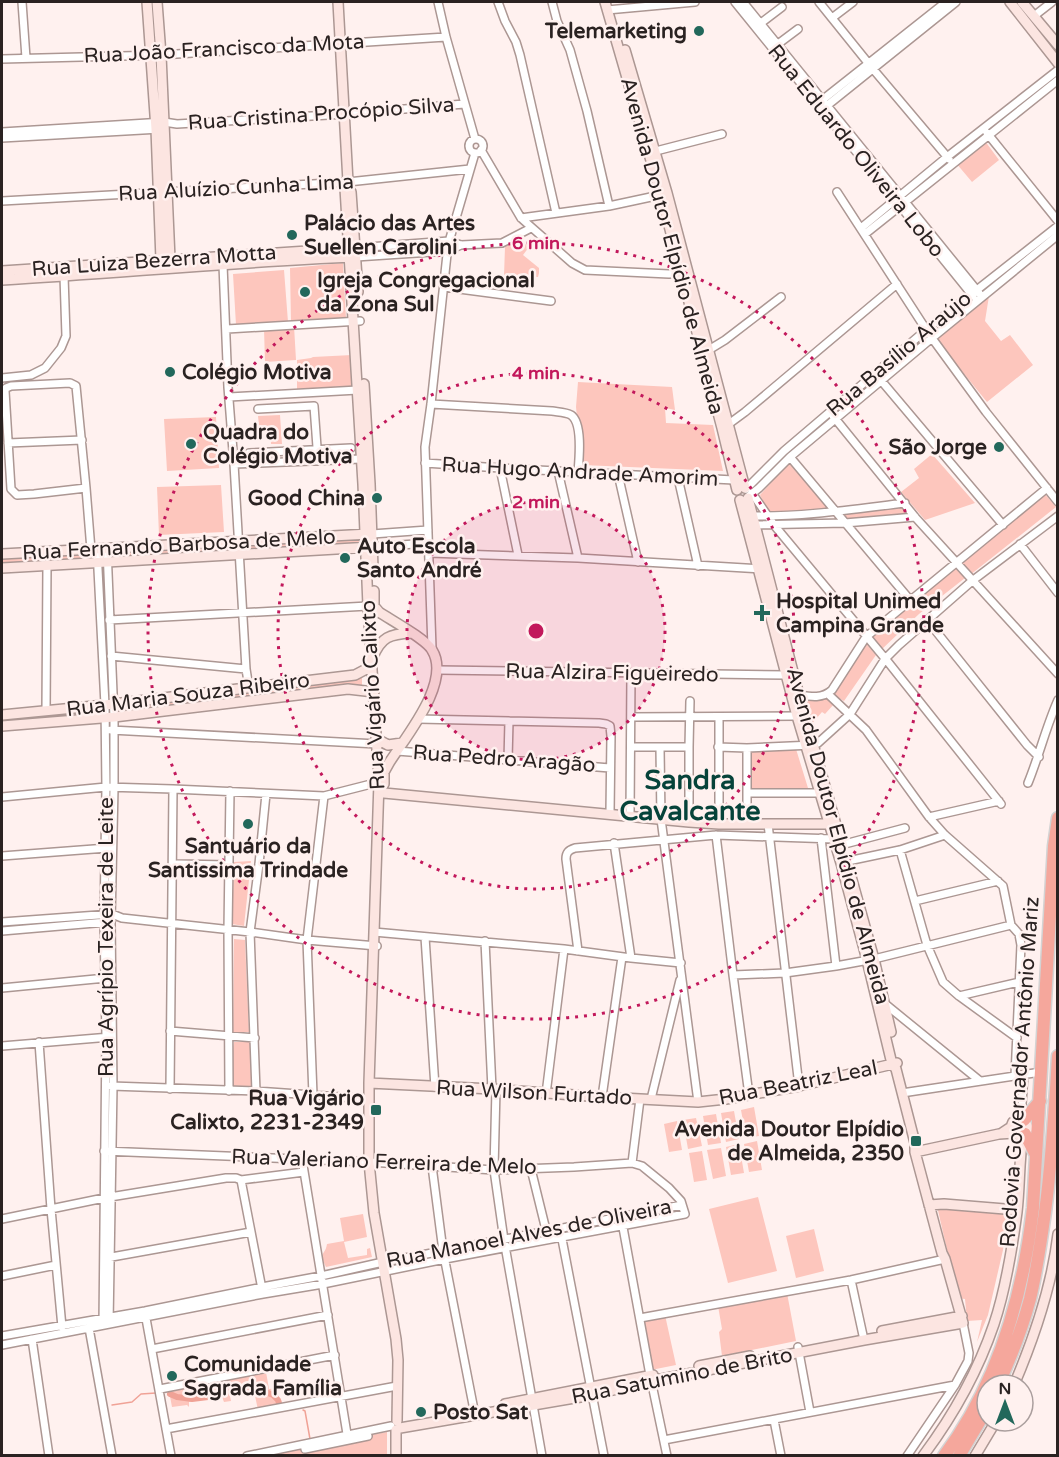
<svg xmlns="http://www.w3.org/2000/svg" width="1059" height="1457" font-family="'Varela Round',sans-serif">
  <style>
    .green { fill: #fdc6bd }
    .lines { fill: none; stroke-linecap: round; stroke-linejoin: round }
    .stream { stroke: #f0a296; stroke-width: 1.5 }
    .canal { stroke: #f0a296; stroke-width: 6 }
    .street-casing { stroke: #ac9793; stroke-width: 10 }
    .secondary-casing { stroke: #ac9793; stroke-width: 12 }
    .highway-casing { stroke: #d4d3d3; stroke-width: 15 }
    .street { stroke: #fff; stroke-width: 7 }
    .secondary { stroke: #fce5e1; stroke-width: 9 }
    .highway { stroke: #f5a79c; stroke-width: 12 }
    .ring { fill: none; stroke: #c2185b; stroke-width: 3; stroke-dasharray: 3 6 }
    .poi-dot { fill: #22685b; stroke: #fff1ef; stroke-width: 2 }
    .labels { text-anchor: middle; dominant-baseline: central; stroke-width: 5; stroke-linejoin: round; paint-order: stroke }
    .poi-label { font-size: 21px; font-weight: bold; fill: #2a2221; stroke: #fff1ef; text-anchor: start }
    .street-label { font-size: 21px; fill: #2a2221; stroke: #fff1ef }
    .district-label { font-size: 27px; font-weight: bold; fill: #06433a; stroke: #fff1ef }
    .centre { fill: #c2185b; stroke: #fff1ef; stroke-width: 3 }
    .ring-label { font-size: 18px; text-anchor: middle; font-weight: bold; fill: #c2185b; stroke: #fff1ef; stroke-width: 5; stroke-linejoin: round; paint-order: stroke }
  </style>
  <rect width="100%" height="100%" fill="#fff1ef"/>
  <path class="green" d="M985,141L999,160L972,182L956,163Z
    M524,236L521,241L529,247L523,255L539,268V273L538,277L504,276L505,247Z
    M343,263L346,318L291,323L290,268Z
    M284,270L288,322L236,325L233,274Z
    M989,296L985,321L1001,341L1010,335L1033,365L987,402L934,337Z
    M294,326L296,360L265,362L264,329Z
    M352,355L353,386L297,389V360L311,358L313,357Z
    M578,382L672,387L675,410L665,408L666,423L713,425L723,471L582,465L576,407Z
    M280,415L282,444H271L270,426H259L258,416Z
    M216,417L219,468L167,471L164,419Z
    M932,454L975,503L925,520L901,492L919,478L914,469Z
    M791,460L830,508L769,514L760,495Z
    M221,485L224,532L159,535L157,487Z
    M1044,493L1056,507L970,575L960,562Z
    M901,505L909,516L845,521L840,512Z
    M363,536L362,546L241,552L240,542Z
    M237,542V552L109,560V550Z
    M104,551L105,559L2,566V555Z
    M954,567L965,578L919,614L881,650L870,637Z
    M865,642L876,655L844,701L831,694Z
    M362,677V688L116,715L115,707Z
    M800,696L827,697L834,704L825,714L822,712L809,727Z
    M796,749L808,788H748L749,750Z
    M251,861L244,926L232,924L234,862Z
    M234,939L245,940L249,1032H233Z
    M234,1042H250L252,1089L231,1088V1061Z
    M754,1107L759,1136L746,1138L741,1110Z
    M734,1111L739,1139L726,1142L721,1113Z
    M716,1114L721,1143L708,1145L703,1116Z
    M696,1118L702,1146L688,1149L683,1120Z
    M677,1121L682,1150L669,1152L664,1124Z
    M757,1141L762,1170L749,1172L744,1144Z
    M739,1144L744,1173L731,1175L726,1147Z
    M721,1148L726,1176L713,1179L707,1150Z
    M702,1151L707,1180L694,1182L689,1153Z
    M758,1197L777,1271L728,1283L709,1209Z
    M937,1206L1009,1213L1003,1250L988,1315L977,1342L982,1320L967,1321L965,1299L958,1298Z
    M363,1214L367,1237L344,1242L348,1258L367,1255V1249L370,1248L372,1257L326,1267C318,1250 325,1257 327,1244L344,1241L340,1218Z
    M814,1229L824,1271L796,1278L786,1236Z
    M787,1293L796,1341L722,1356L719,1332L722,1329L718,1306Z
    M665,1315L676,1365L651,1370L642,1320Z
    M266,1372L269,1389L277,1388L281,1405L258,1410L254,1391L230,1396L231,1401L224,1402L222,1397L209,1400L208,1398L189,1402V1407L187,1405L172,1407L169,1391Z
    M387,1432V1455H268Z"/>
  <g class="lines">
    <path class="stream" d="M112,1405L132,1402L141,1394L156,1393
      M303,1410L305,1411L310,1439"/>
    <path class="canal" d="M170,1394L177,1397L192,1399L216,1396L229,1392L235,1393L258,1389L273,1395L278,1400L279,1403"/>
    <defs>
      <path id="street" d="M22,2L26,58
        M438,2L446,37L475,139
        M498,2L505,21L516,42L520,55L556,213
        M552,2L557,21L570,50L587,111L609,206
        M735,2L973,296
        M743,2L979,293
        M819,2L873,69L949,159
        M607,10L695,2
        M1034,16L1052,2
        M832,18L853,2
        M761,23L782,7
        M778,44L798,29
        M2,59L161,55L446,37
        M821,101L946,2
        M824,108L956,2
        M2,132L164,122L177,124L345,114L464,104
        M987,133L1058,221
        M2,138L160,129
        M469 146a7 7 0 1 1 14 0a7 7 0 1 1-14 0Z
        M481,150L521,218L572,263L585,270L669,274L680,273L684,271
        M652,152L722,134
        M837,192L929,334L986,412L1058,502
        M2,201L348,182L470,169
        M521,218L609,206L665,194
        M861,228L947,157L1058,70
        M865,234L1058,80
        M355,248L449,241L461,245L502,243L531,228
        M356,257L447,251L461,245
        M223,265L228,387L234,464L246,669L249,688
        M444,287L551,301
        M227,329L360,321
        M707,351L725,340L781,297
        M2,378L31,375L45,368L61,348L66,336L64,276
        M879,378L1003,525
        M229,397L358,390
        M431,404L552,411C558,412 566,412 571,415C583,423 579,460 578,472
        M258,409L314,406L318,461
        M833,416L915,517L1058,674
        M726,426L745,412L897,284
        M8,443L82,440
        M249,453L351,448
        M790,457L910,600
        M425,463L500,468L734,480
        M234,464L361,459
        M500,468L518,555
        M558,471L578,558
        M618,474L638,562
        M678,478L698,566
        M86,488L34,494L17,495L11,489L5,391L6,388L11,386L70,383L76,386L86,488L91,550
        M746,489L784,451L926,330L1058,226
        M752,493L774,525L888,662L1001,804
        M749,496L759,488L790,457L932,338L1058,235
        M753,516C803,517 855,509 905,503
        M755,525L845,523L915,517
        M372,534L428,530
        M1020,544L1058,593
        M372,547L429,543
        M107,549L114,717V788L111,922L113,1086L109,1324
        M97,550L105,705L106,787L104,922L106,1037L103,1325
        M429,553L578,558L762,569
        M109,620L368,606
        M927,620L1027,745L1039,757
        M432,648L425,447L431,404L448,245L475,153
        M111,656L246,669
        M438,670L786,675
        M795,694C808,696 821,700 832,690L866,637L1047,488
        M828,694L866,730L929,817L945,835L1003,886L1011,925L1019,934L1021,945L1015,1076
        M46,711L47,565
        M631,717L797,716
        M719,717V824
        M418,719L599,723L606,724L610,726L611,736L610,813
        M111,730L377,744
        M631,747H689
        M718,747L747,748L813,745L818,743L850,714L885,659L899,645L972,581L1058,516
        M660,748L661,819L698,1102
        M397,751L610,768
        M508,760L509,721
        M1028,783C1039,756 1046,727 1058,700
        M747,793H819
        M2,797L106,787L173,789L324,796L379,782
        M630,816L631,673
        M929,817L999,801
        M689,822V747L690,701
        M747,824V748
        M768,824L799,1086
        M716,835L733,975L749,1095
        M821,838L836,966
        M614,843L631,958
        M841,845L905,828
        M900,850L927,945L943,982L959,996L1017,1038
        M2,856L107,848
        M843,862L900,850L945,835
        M177,864L229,865
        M915,901L998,881
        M2,922L112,914L122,918L250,932L307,940L377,946
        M2,931L107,922
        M374,932L564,949L631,958L681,963
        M425,937L435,1087
        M485,941L492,1089
        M578,951L566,859C566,852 569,850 575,848L716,835L834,839
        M733,975L785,973L836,966L874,959L1011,925
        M2,988L106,978
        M959,996L1019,982
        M884,1003L980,1081
        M170,1031L255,1038
        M39,1042L51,1209L62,1327
        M2,1046L110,1037
        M111,1086L256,1091L369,1099
        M170,1089L173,789
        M496,1089L494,1170L504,1240L542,1456
        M229,1091L228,930L230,791
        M256,1091L250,932L259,864L266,794
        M902,1093L1041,1072
        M546,1094L564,949
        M313,1095L307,940L324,796
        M602,1097L622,957
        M651,1099L680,980
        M1021,1119L1024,1074
        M302,1159L348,1440
        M632,1163L640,1099
        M432,1166L443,1251L475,1415
        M531,1169L547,1234
        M241,1180L304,1172
        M2,1219L104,1198L226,1178H236L241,1180L262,1289
        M622,1222L650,1375L667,1456
        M561,1234L604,1456
        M106,1258L251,1232
        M2,1276L56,1265
        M851,1280L864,1340
        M145,1313L171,1456
        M640,1318L851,1280L945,1259
        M89,1328L112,1456
        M2,1336L145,1311L262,1287L321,1276L383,1262L443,1251L682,1205
        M32,1339L49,1456
        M2,1345L263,1294L323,1284L445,1259L685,1214L681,1201L669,1188L642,1166L632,1163L574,1167L494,1170L369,1162L104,1151
        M798,1347L810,1412
        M152,1349L328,1315
        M160,1389L335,1355
        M774,1420L781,1456
        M166,1429L397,1386
        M664,1440L955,1385
        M305,1449L368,1436
        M247,1456L391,1426
        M907,1456L955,1385L968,1361L969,1353L963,1323"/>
      <path id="secondary" d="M147,2L156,129L161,260
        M157,2L161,55L170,259
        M338,2L348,182L345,188L363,484L368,606L379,782L369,1083V1162L374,1213L396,1339L398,1360L397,1421
        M605,2L661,195L722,428L737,490
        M1010,2L1058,63
        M1022,2L1058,45
        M625,50L667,193L745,488
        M351,192L358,292
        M2,271L353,248
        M2,280C119,273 235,262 352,257
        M364,384L370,484L373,568
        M748,498L799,695L838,832
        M2,554L369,534
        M2,568L371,547
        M374,591V606L379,612C391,620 426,639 432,650C452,682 406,736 389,763L384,772V784
        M373,657C381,637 390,634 411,633
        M2,715L105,705L355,675L372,666
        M2,726L114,717L348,689L374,692
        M377,739L388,745L402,743
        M384,793L689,822L719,824H833
        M847,862L874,959L891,1032
        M369,1083L492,1089L602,1097L698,1102L726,1099L799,1086L897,1063
        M1002,1133L1011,1127L1013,1122L1019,1119L1025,1121L1028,1128L1025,1134L1018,1135L1012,1131L1011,1127
        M915,1152L999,1134L1014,1133
        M929,1205L944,1204L1017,1210
        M882,1331L962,1316
        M699,1366L750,1356
        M1014,1385C1034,1338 1052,1286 1058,1234
        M505,1404L653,1375
        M396,1430L400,1428L592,1395L651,1381L864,1340L963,1323L945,1259L942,1253L915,1152V1143L896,1069L892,1064L867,960L841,863L797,716L740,500
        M396,1456V1430
        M923,1456C953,1416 978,1371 994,1324C1006,1288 1012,1250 1017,1212C1020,1186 1019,1160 1023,1135
        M975,1456L996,1421"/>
      <path id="highway" d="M1024,1120L1040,1101
        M1025,1134L1036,1155
        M998,1385C1011,1357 1022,1329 1030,1299C1037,1270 1041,1241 1045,1212C1052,1160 1055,1108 1058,1056
        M944,1456C998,1384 1023,1295 1033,1208L1054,846L1058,818
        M959,1456L987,1409"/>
    </defs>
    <use href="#street" class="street-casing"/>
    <use href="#secondary" class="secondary-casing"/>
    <use href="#highway" class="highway-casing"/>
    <use href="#street" class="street"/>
    <use href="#secondary" class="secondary"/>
    <use href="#highway" class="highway"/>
  </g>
  <circle cx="536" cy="631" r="129" fill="#c2185b" fill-opacity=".12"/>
  <g class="ring">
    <circle cx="536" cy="631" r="129"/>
    <circle cx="536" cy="631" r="258"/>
    <circle cx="536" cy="631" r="388"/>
  </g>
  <g class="poi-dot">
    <circle cx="699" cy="31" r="6"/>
    <circle cx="292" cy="235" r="6"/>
    <circle cx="305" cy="292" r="6"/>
    <circle cx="170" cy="372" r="6"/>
    <circle cx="191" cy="444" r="6"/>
    <circle cx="999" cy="447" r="6"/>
    <circle cx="377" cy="498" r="6"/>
    <circle cx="345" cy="558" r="6"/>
    <path d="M759 604h6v6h6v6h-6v6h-6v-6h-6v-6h6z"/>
    <circle cx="248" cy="824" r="6"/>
    <rect x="370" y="1104" width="12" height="12" rx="3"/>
    <rect x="910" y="1135" width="12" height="12" rx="3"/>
    <circle cx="172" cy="1376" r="6"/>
    <circle cx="421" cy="1412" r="6"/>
  </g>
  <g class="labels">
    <g class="poi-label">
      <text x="687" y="31" text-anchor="end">Telemarketing</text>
      <text x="304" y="223">Palácio das Artes<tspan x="304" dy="24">Suellen Carolini</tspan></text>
      <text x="317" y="280">Igreja Congregacional<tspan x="317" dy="24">da Zona Sul</tspan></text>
      <text x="182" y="372">Colégio Motiva</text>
      <text x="203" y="432">Quadra do<tspan x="203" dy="24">Colégio Motiva</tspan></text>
      <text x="987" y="447" text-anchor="end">São Jorge</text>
      <text x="365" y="498" text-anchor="end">Good China</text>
      <text x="357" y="546">Auto Escola<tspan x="357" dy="24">Santo André</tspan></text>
      <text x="776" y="601">Hospital Unimed<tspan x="776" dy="24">Campina Grande</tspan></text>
      <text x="248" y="846" text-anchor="middle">Santuário da<tspan x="248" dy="24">Santissima Trindade</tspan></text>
      <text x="364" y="1098" text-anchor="end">Rua Vigário<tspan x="364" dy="24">Calixto, 2231-2349</tspan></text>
      <text x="904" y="1129" text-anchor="end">Avenida Doutor Elpídio<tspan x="904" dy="24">de Almeida, 2350</tspan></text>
      <text x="184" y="1364">Comunidade<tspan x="184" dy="24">Sagrada Família</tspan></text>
      <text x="433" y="1412">Posto Sat</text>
    </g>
    <g class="street-label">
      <text transform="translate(224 49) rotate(-3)">Rua João Francisco da Mota</text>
      <text transform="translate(321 114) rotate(-4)">Rua Cristina Procópio Silva</text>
      <text transform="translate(856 151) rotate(51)">Rua Eduardo Oliveira Lobo</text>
      <text transform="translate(236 188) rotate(-3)">Rua Aluízio Cunha Lima</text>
      <text transform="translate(672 246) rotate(75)">Avenida Doutor Elpídio de Almeida</text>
      <text transform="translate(154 261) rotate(-4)">Rua Luiza Bezerra Motta</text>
      <text transform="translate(899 354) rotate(-40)">Rua Basílio Araújo</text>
      <text transform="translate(580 472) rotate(3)">Rua Hugo Andrade Amorim</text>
      <text transform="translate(179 545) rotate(-3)">Rua Fernando Barbosa de Melo</text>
      <text transform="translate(612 673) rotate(1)">Rua Alzira Figueiredo</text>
      <text transform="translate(188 695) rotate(-7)">Rua Maria Souza Ribeiro</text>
      <text transform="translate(373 695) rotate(-93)">Rua Vigário Calixto</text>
      <text transform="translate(504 759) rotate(4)">Rua Pedro Aragão</text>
      <text transform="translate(838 836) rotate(75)">Avenida Doutor Elpídio de Almeida</text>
      <text transform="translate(106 937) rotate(-90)">Rua Agrípio Texeira de Leite</text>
      <text transform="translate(1020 1072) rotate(-86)">Rodovia Governador Antônio Mariz</text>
      <text transform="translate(798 1083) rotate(-11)">Rua Beatriz Leal</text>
      <text transform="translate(534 1093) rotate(3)">Rua Wilson Furtado</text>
      <text transform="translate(384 1162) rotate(2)">Rua Valeriano Ferreira de Melo</text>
      <text transform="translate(529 1234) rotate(-11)">Rua Manoel Alves de Oliveira</text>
      <text transform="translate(682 1376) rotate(-11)">Rua Satumino de Brito</text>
    </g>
    <g class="district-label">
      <text x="690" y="780">Sandra<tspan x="690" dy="31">Cavalcante</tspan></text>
    </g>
  </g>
  <circle cx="536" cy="631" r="9" class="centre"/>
  <g class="ring-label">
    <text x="536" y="249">6 min</text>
    <text x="536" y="379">4 min</text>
    <text x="536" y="508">2 min</text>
  </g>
  <rect width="1059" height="1457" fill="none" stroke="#2a2221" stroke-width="6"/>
  <g transform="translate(1005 1403)"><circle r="28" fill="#fff1ef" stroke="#aa9e9d" stroke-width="1.5"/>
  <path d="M0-4.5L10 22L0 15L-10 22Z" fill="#22685b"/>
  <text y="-9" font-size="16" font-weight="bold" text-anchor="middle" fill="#2a2221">N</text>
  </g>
</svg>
